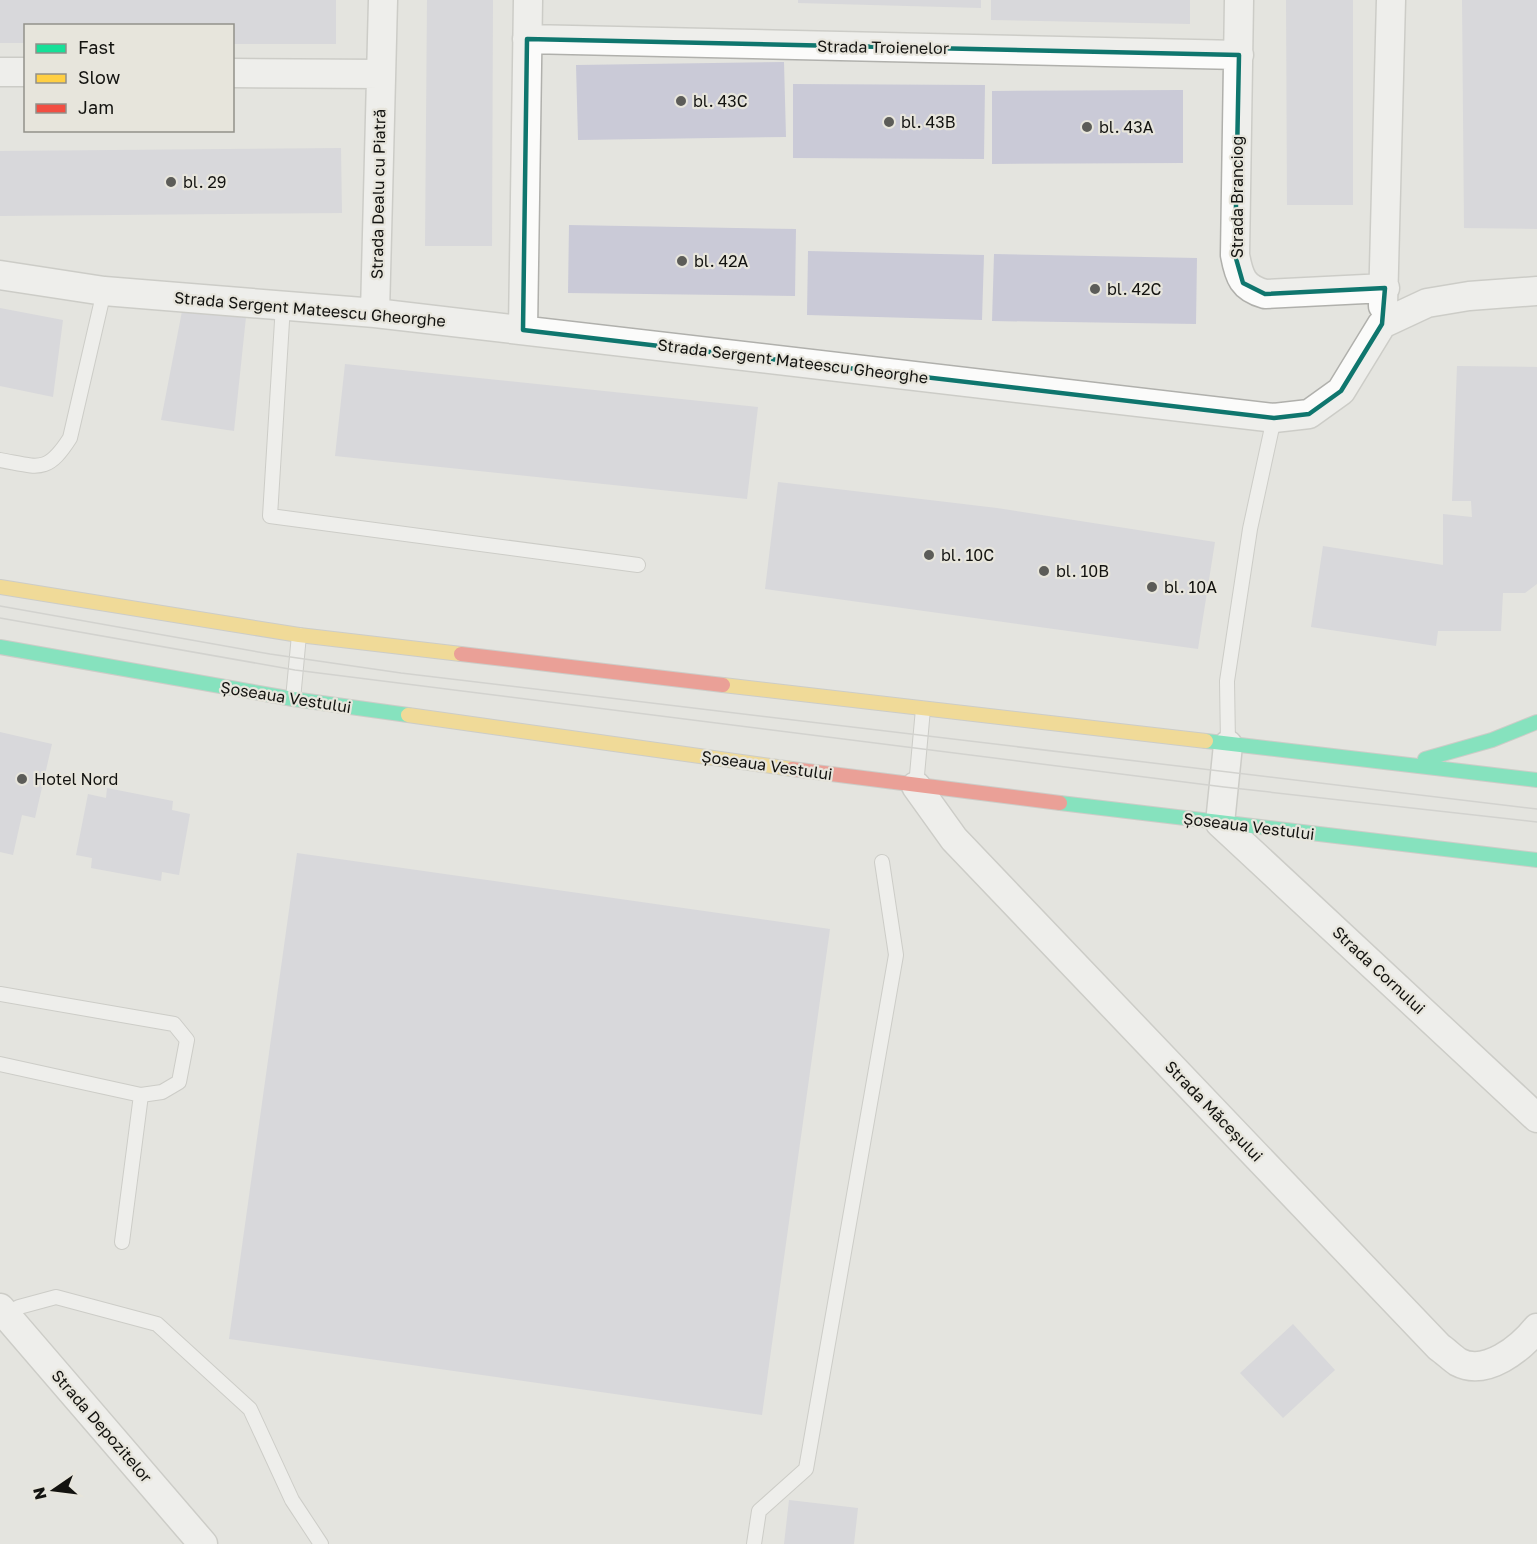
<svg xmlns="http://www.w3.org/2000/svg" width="1537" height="1544" font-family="'Golos Text',sans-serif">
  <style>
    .building { fill: #cacad7 }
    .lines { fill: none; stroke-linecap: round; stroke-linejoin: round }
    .lane-casing { stroke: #b0b0ac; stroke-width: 16 }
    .street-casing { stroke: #b0b0ac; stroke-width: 31 }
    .fast-casing { stroke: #b0b0ac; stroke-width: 16 }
    .slow-casing { stroke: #b0b0ac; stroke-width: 16 }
    .jam-casing { stroke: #b0b0ac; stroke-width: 16 }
    .lane { stroke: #fbfbfa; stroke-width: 14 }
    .street { stroke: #fbfbfa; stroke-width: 28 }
    .fast { stroke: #16e098; stroke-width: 14 }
    .slow { stroke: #ffcf43; stroke-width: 14 }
    .jam { stroke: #f24e42; stroke-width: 14 }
    .tram { stroke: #bcbcbb; stroke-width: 1.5 }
    .marked { fill: none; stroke: #0f766e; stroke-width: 4.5; stroke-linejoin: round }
    .poi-dot { fill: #5c5c58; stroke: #e7e5dc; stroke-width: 2 }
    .labels { text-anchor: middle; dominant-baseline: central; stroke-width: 4.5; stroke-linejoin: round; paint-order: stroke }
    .street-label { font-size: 16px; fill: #131310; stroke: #e7e5dc }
    .poi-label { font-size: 16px; fill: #131310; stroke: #e7e5dc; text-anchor: start }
  </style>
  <rect width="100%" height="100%" fill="#e4e4df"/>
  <path class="building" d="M0,0H336V44H232V26H26V43H0Z
    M427,0H493L492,246H425Z
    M798,0H981V8L798,3Z
    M991,0H1190V24L991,20Z
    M1286,0H1353V205H1287Z
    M1462,0H1537V229L1464,228Z
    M784,62L786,137L578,140L576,65Z
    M793,84L985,85L984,159L793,158Z
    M1183,90V163L992,164V91Z
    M341,148L342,213L0,216V151Z
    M569,225L796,229L795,296L568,293Z
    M808,251L984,255L982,320L807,315Z
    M994,254L1197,258L1196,324L992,321Z
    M183,306L246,317L234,431L161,420Z
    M0,308L63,320L53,397L0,386Z
    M345,364L758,407L747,499L335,456Z
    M1457,366L1537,367V584L1525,593H1503L1501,631H1438L1436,646L1311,627L1323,546L1443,565V514L1472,517L1471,501H1452Z
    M778,482L997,508L1215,542L1198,649L765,589Z
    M0,732L52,744L35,818L22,815L13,855L0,852Z
    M107,788L173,801L172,810L190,814L179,875L162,872L161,881L91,868L92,858L76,855L88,794L106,798Z
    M297,853L830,929L762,1415L229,1339Z
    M1293,1324L1335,1370L1283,1418L1240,1373Z
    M789,1500L858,1508L854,1544H784Z"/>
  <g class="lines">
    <defs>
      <path id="lane" d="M283,305L270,516L638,565
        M0,460C39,467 47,474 70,438L104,291
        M293,699L299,635
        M1228,744L1227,681L1250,529L1274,418
        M916,786L923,709
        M0,994L174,1024L187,1040L179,1082L162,1092L141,1095
        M0,1064L141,1095L122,1242
        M5,1314L19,1307L56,1297L157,1324L250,1409L292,1500L321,1544
        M754,1544L759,1511L806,1469L896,955L882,862"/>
      <path id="street" d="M1239,0L1235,255C1239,277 1243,288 1265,294L1385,288
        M527,39L1239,55
        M0,72H26
        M232,73L381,74
        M0,275L104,291L375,313L1274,418L1309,414L1341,391L1382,324L1427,303L1469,296L1537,291
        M1383,306L1391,0
        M375,313L383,0
        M523,330L528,0
        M1228,745L1220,823L1537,1118
        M916,786L954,839L1439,1347C1445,1351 1452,1358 1458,1362C1486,1377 1521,1348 1537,1328
        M0,1308L203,1544"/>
      <path id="fast" d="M0,647L293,699L408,715
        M1206,741L1537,780
        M1425,759L1492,740L1537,722
        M1060,803L1537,860"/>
      <path id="slow" d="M0,587L299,635L461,654
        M723,685L1206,741
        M408,715L792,769"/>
      <path id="jam" d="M461,654L723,685
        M792,769L1060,803"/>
    </defs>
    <use href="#lane" class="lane-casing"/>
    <use href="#street" class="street-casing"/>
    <use href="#fast" class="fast-casing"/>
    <use href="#slow" class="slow-casing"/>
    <use href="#jam" class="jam-casing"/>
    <use href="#lane" class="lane"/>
    <use href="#street" class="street"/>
    <use href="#fast" class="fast"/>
    <use href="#slow" class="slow"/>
    <use href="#jam" class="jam"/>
    <path class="tram" d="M0,606L270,654L401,673L1537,809
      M0,618L295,670L1224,787L1537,822"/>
  </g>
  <path d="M0 0H1537V1544H0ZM527,39L1239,55L1235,255L1243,283L1265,294L1385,288L1382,324L1341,391L1309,414L1274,418L523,330Z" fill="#e4e4df" fill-opacity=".55" fill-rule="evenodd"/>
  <path class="marked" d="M527,39L1239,55L1235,255L1243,283L1265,294L1385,288L1382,324L1341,391L1309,414L1274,418L523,330Z"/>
  <g class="poi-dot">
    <circle cx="681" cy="101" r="6"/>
    <circle cx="889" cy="122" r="6"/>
    <circle cx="1087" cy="127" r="6"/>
    <circle cx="171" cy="182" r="6"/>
    <circle cx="682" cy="261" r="6"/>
    <circle cx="1095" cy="289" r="6"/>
    <circle cx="929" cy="555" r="6"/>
    <circle cx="1044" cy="571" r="6"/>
    <circle cx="1152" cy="587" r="6"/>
    <circle cx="22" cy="779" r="6"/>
  </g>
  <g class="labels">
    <g class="street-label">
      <text transform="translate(883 47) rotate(1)">Strada Troienelor</text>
      <text transform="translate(378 194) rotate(-89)">Strada Dealu cu Piatră</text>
      <text transform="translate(1237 197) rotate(-90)">Strada Branciog</text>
      <text transform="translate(310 309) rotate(5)">Strada Sergent Mateescu Gheorghe</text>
      <text transform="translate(793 361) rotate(7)">Strada Sergent Mateescu Gheorghe</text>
      <text transform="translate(286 697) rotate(9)">Șoseaua Vestului</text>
      <text transform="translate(767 765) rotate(8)">Șoseaua Vestului</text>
      <text transform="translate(1249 826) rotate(7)">Șoseaua Vestului</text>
      <text transform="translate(1379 970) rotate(43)">Strada Cornului</text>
      <text transform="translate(1214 1111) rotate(46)">Strada Măceșului</text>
      <text transform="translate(102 1426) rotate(49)">Strada Depozitelor</text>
    </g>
    <g class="poi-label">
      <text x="693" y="101">bl. 43C</text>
      <text x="901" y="122">bl. 43B</text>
      <text x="1099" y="127">bl. 43A</text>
      <text x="183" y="182">bl. 29</text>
      <text x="694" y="261">bl. 42A</text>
      <text x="1107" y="289">bl. 42C</text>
      <text x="941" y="555">bl. 10C</text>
      <text x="1056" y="571">bl. 10B</text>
      <text x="1164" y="587">bl. 10A</text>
      <text x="34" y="779">Hotel Nord</text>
    </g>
  </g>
  <rect x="24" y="24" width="210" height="108" fill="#e7e5dc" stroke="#92918a" stroke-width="1.5"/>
  <rect x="36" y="44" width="30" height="9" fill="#16e098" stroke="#92918a" stroke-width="1.5"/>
  <text x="78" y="54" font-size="18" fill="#131310">Fast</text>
  <rect x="36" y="74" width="30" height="9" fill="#ffcf43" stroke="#92918a" stroke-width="1.5"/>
  <text x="78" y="84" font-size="18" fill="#131310">Slow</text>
  <rect x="36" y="104" width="30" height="9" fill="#f24e42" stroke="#92918a" stroke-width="1.5"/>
  <text x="78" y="114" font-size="18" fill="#131310">Jam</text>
  <g transform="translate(54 1490) rotate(256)" stroke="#e7e5dc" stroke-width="4.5" paint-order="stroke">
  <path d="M0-4.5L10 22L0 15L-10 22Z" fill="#131310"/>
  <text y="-9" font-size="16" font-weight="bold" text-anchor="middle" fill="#131310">N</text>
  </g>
</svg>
